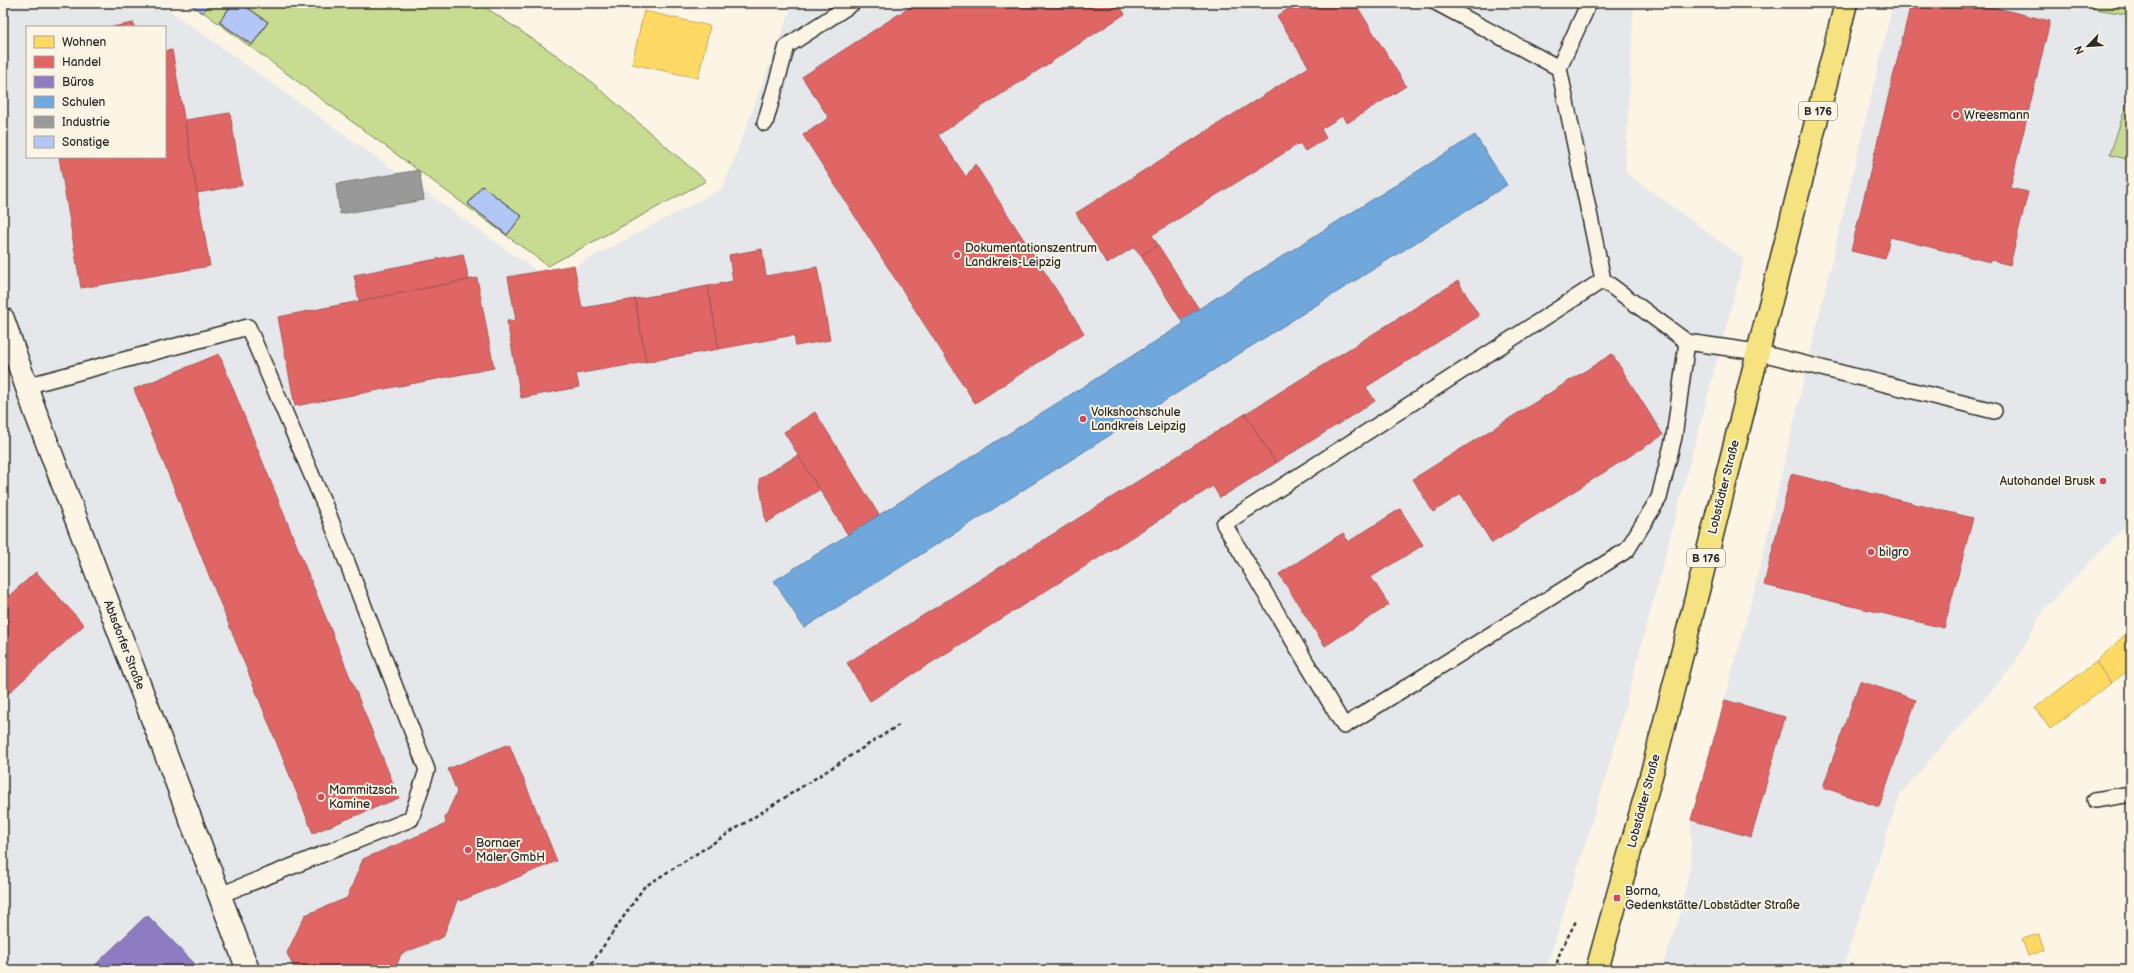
<svg xmlns="http://www.w3.org/2000/svg" width="2134" height="973" font-family="'Balsamiq Sans',sans-serif">
  <style>
    .built { fill: #e6e7ea; fill-rule: evenodd }
    .green { fill: #c8dc91; stroke: #7a845e }
    .homes { fill: #ffd966; stroke: #bfa554 }
    .shops { fill: #e06666; stroke: #aa5454 }
    .offices { fill: #8e7cc3; stroke: #706495 }
    .schools { fill: #6fa8dc; stroke: #5b82a7 }
    .industry { fill: #999; stroke: #787878 }
    .building { fill: #b3c7f6; stroke: #2b2b2b }
    .lines { fill: none; stroke-linecap: round; stroke-linejoin: round }
    .service-casing { stroke: #2b2b2b; stroke-width: 18 }
    .minor-casing { stroke: #2b2b2b; stroke-width: 25 }
    .primary-casing { stroke: #2b2b2b; stroke-width: 25 }
    .path { stroke: #2b2b2b; stroke-width: 2.5; stroke-dasharray: 4 3; stroke-linecap: butt }
    .service { stroke: #fcf5e5; stroke-width: 15 }
    .minor { stroke: #fcf5e5; stroke-width: 22 }
    .primary { stroke: #f5e382; stroke-width: 22 }
    .poi-dot { fill: #d1495b; stroke: #fcf5e5; stroke-width: 1.5 }
    .labels { text-anchor: middle; dominant-baseline: central; stroke-width: 4; stroke-linejoin: round; paint-order: stroke }
    .shield { fill: #fcf5e5; stroke: #6a6863; stroke-width: 1 }
    .shield-label { font-size: 11px; font-weight: bold; fill: #2b2b2b }
    .poi-label { font-size: 12px; fill: #2b2b2b; stroke: #fcf5e5; text-anchor: start }
    .street-label { font-size: 12px; fill: #2b2b2b; stroke: #fcf5e5 }
  </style>
  <rect width="100%" height="100%" fill="#fcf5e5"/>
  <filter id="ink" filterUnits="userSpaceOnUse"><feTurbulence type="fractalNoise" baseFrequency=".025" numOctaves="2"/><feDisplacementMap in="SourceGraphic" scale="8" xChannelSelector="R" yChannelSelector="G"/><feConvolveMatrix kernelMatrix="1 2 1 2 8 2 1 2 1" color-interpolation-filters="sRGB"/></filter>
  <g filter="url(#ink)">
    <path class="built" d="M3,3H159L549,280L723,188L793,3H1634L1625,172L1744,259L1612,756L1546,970H3ZM27,27H165V157H27Z
      M1893,3H2059L2131,15V90L2110,155L2131,160V520L2044,609L2014,665L1900,794L1842,970H1661L1681,912L1691,862V822L1753,595Z"/>
    <path class="green" d="M191,3H479L574,67L706,181L548,266Z
      M2060,3H2131V15Z
      M2131,90V160L2110,155Z"/>
    <path class="homes" d="M644,11L710,26L698,78L632,64Z
      M2131,629V669L2111,683L2096,662Z
      M2096,662L2111,683L2050,729L2035,708Z
      M2039,934L2044,950L2028,956L2022,939Z"/>
    <path class="shops" d="M916,3H1118L1125,14L938,135L966,177L975,164L1084,333L975,403L803,135L829,118L802,77Z
      M1298,3H1355L1406,86L1347,123L1342,116L1321,129L1326,138L1305,151L1300,143L1152,235L1158,245L1141,256L1134,247L1107,264L1076,213L1309,67L1277,16Z
      M1911,3H1976L2050,21L2010,188L2028,192L2010,265L1991,260L1990,262L1890,237L1885,259L1851,251Z
      M134,23V27H111Z
      M172,50L210,266L81,288L59,157H165V51Z
      M230,113L242,185L197,193L185,120Z
      M1158,245L1199,309L1181,320L1141,256Z
      M762,249L766,276L817,267L830,340L796,346L794,335L719,349L708,286L733,281L729,255Z
      M463,254L469,280L359,301L354,275Z
      M574,265L582,308L635,299L646,362L576,374L579,387L521,398L507,321L516,320L508,277Z
      M477,278L494,368L295,406L278,317Z
      M1458,281L1479,316L1366,387L1375,401L1276,463L1245,414Z
      M708,286L719,349L646,362L635,299Z
      M219,354L399,798L313,833L134,389Z
      M1612,354L1663,435L1492,543L1461,494L1433,512L1413,479Z
      M815,412L879,515L848,535L784,432Z
      M1245,414L1276,463L1220,498L1213,486L870,701L847,663Z
      M798,455L819,490L766,523L759,479Z
      M1791,474L1973,518L1944,628L1764,585Z
      M1400,509L1423,545L1371,577L1389,605L1325,646L1279,574L1343,533L1348,542Z
      M36,572L84,625L3,698V601Z
      M1860,681L1916,700L1879,807L1823,787Z
      M1725,700L1785,717L1751,837L1691,820Z
      M509,744L557,861L460,901L458,898L443,937L401,954L395,970H295L287,953L305,915L347,898L363,859L446,824L445,818L457,792L448,769Z"/>
    <path class="offices" d="M147,915L197,966L192,970H90Z"/>
    <path class="schools" d="M1475,135L1507,185L804,628L774,581L1183,324L1181,320Z"/>
    <path class="industry" d="M419,170L424,200L340,214L336,184Z"/>
    <path class="building" d="M189,3H210L202,13Z
      M233,3H241L268,22L252,45L219,22Z
      M482,186L522,216L507,235L468,204Z"/>
    <g class="lines">
      <defs>
        <path id="service" d="M1437,3L1559,68L1589,3
          M1559,68L1603,280
          M765,123L787,46L853,3
          M1687,342L1603,280L1224,524L1344,726L1627,550L1659,498L1674,437L1687,342L1757,352L1994,411
          M26,386L248,327L328,513L427,770L411,819L220,895
          M2095,800L2131,794"/>
        <path id="minor" d="M3,319L35,411L248,970"/>
        <path id="primary" d="M1597,970L1654,765L1846,3"/>
      </defs>
      <use href="#service" class="service-casing"/>
      <use href="#minor" class="minor-casing"/>
      <use href="#primary" class="primary-casing"/>
      <path class="path" d="M587,970L644,887L899,725
        M1555,970L1560,952L1577,919"/>
      <use href="#service" class="service"/>
      <use href="#minor" class="minor"/>
      <use href="#primary" class="primary"/>
    </g>
  </g>
  <g class="poi-dot">
    <circle cx="1956" cy="115" r="4"/>
    <circle cx="957" cy="255" r="4"/>
    <circle cx="1083" cy="419" r="4"/>
    <circle cx="2103" cy="481" r="4"/>
    <circle cx="1871" cy="552" r="4"/>
    <circle cx="321" cy="797" r="4"/>
    <circle cx="468" cy="850" r="4"/>
    <rect x="1613" y="894" width="8" height="8" rx="2"/>
  </g>
  <g class="labels">
    <g class="shield">
      <rect x="1799" y="102" width="38" height="18" rx="3"/>
      <rect x="1687" y="549" width="38" height="18" rx="3"/>
    </g>
    <g class="shield-label">
      <text x="1818" y="111">B 176</text>
      <text x="1706" y="558">B 176</text>
    </g>
    <g class="poi-label">
      <text x="1964" y="115">Wreesmann</text>
      <text x="965" y="248">Dokumentationszentrum<tspan x="965" dy="14">Landkreis-Leipzig</tspan></text>
      <text x="1091" y="412">Volkshochschule<tspan x="1091" dy="14">Landkreis Leipzig</tspan></text>
      <text x="2095" y="481" text-anchor="end">Autohandel Brusk</text>
      <text x="1879" y="552">bilgro</text>
      <text x="329" y="790">Mammitzsch<tspan x="329" dy="14">Kamine</tspan></text>
      <text x="476" y="843">Bornaer<tspan x="476" dy="14">Maler GmbH</tspan></text>
      <text x="1625" y="891">Borna,<tspan x="1625" dy="14">Gedenkstätte/Lobstädter Straße</tspan></text>
    </g>
    <g class="street-label">
      <text transform="translate(1724 487) rotate(-76)">Lobstädter Straße</text>
      <text transform="translate(124 645) rotate(69)">Abtsdorfer Straße</text>
      <text transform="translate(1644 801) rotate(-75)">Lobstädter Straße</text>
    </g>
  </g>
  <rect width="2134" height="973" fill="none" stroke="#fcf5e5" stroke-width="16"/>
  <rect x="8" y="8" width="2118" height="957" fill="none" stroke="#2b2b2b" stroke-width="1.5" filter="url(#ink)"/>
  <rect x="26" y="26" width="140" height="132" fill="#fcf5e5" stroke="#a8a49b"/>
  <rect x="34" y="36" width="20" height="12" fill="#ffd966" stroke="#a8a49b"/>
  <text x="62" y="46" font-size="12" fill="#2b2b2b">Wohnen</text>
  <rect x="34" y="56" width="20" height="12" fill="#e06666" stroke="#a8a49b"/>
  <text x="62" y="66" font-size="12" fill="#2b2b2b">Handel</text>
  <rect x="34" y="76" width="20" height="12" fill="#8e7cc3" stroke="#a8a49b"/>
  <text x="62" y="86" font-size="12" fill="#2b2b2b">Büros</text>
  <rect x="34" y="96" width="20" height="12" fill="#6fa8dc" stroke="#a8a49b"/>
  <text x="62" y="106" font-size="12" fill="#2b2b2b">Schulen</text>
  <rect x="34" y="116" width="20" height="12" fill="#999999" stroke="#a8a49b"/>
  <text x="62" y="126" font-size="12" fill="#2b2b2b">Industrie</text>
  <rect x="34" y="136" width="20" height="12" fill="#b3c7f6" stroke="#a8a49b"/>
  <text x="62" y="146" font-size="12" fill="#2b2b2b">Sonstige</text>
  <g transform="translate(2088 46) rotate(245)" stroke="#fcf5e5" stroke-width="3" paint-order="stroke">
  <path d="M0-3L7 15L0 10L-7 15Z" fill="#2b2b2b"/>
  <text y="-6" font-size="11" font-weight="bold" text-anchor="middle" fill="#2b2b2b">N</text>
  </g>
</svg>
